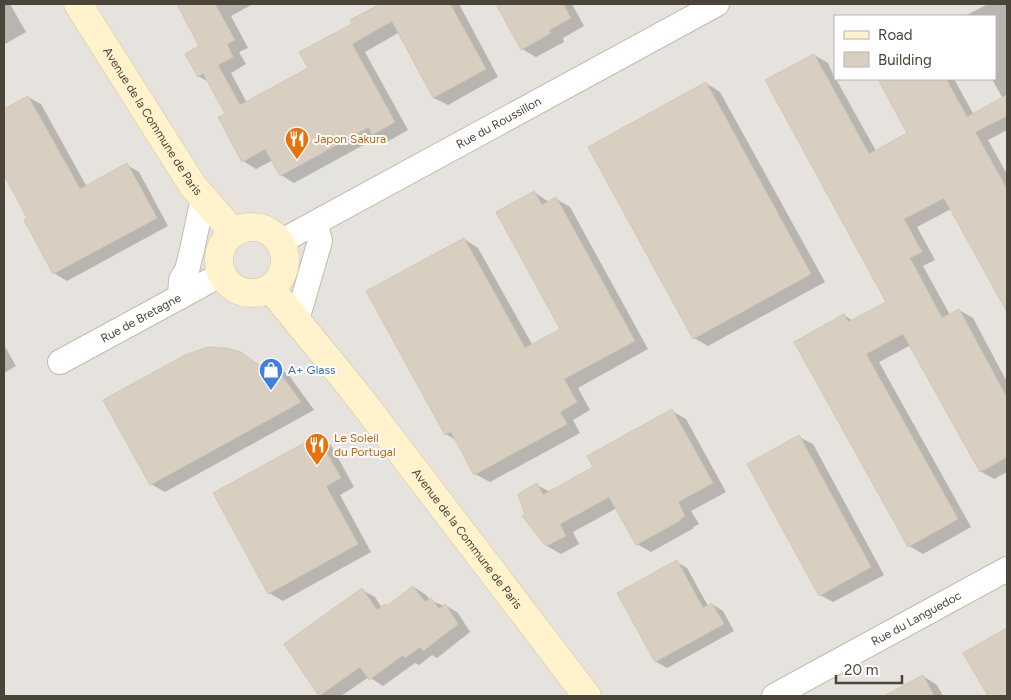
<svg xmlns="http://www.w3.org/2000/svg" width="1011" height="700" font-family="Figtree,sans-serif">
  <style>
    .industrial { fill: #e6e2dd; fill-rule: evenodd }
    .parking { fill: #e5e3e0 }
    .shadow { fill: #0003 }
    .building { fill: #d8cfc1; stroke: #d3c7b4 }
    .lines { fill: none; stroke-linecap: round; stroke-linejoin: round }
    .street-casing { stroke: #c2bbae; stroke-width: 26 }
    .secondary-casing { stroke: #d6c79b; stroke-width: 29 }
    .street { stroke: #fff; stroke-width: 24 }
    .secondary { stroke: #fff3cd; stroke-width: 28 }
    .labels { text-anchor: middle; dominant-baseline: central; stroke-width: 4; stroke-linejoin: round; paint-order: stroke }
    .street-label { font-size: 12px; fill: #4b4439; stroke: #fff }
    .food-label { font-size: 12px; fill: #c56008; stroke: #fff; text-anchor: start }
    .shop-label { font-size: 12px; fill: #366cbe; stroke: #fff; text-anchor: start }
  </style>
  <rect width="100%" height="100%" fill="#f6f3ec"/>
  <path class="industrial" d="M4,4H1007V696H4ZM835,16H995V79H835Z"/>
  <path class="parking" d="M324,152L343,186L296,207L280,176Z
    M199,154L218,181L212,186L193,159Z"/>
  <path class="shadow" d="M4,4H10L26,32L5,44Z
    M178,4H253L231,16L248,48L239,52L246,64L231,73L247,103L310,69L354,24L352,21L383,4H459L498,77L448,105L434,98L398,33L365,52L408,130L387,142L378,137L294,183L281,175L273,160L256,169L243,161L227,114L209,82L198,76L201,47Z
    M497,4H572L584,26L563,38L564,42L536,57L522,49Z
    M988,4H1007V130L988,140L1007,174V300L999,295L951,209L917,227L935,260L923,266L950,315L959,310L973,318L1007,382V472L994,479L980,471L911,345L879,362L971,527L923,554L909,546L844,315L853,321L888,302L814,55L828,63L835,79H836L876,151L909,133L879,79H954L974,115L1003,99L992,79H995V16H965Z
    M706,83L720,92L825,282L708,346L694,338Z
    M28,97L41,104L87,187L127,165L139,172L168,226L67,281L54,273L25,220L29,218L4,173V111Z
    M534,192L549,202L556,199L570,207L648,349L578,388L590,410L573,420L580,433L490,482L475,474L457,441L446,434L368,291L464,239L478,248L533,346L562,329Z
    M4,345L16,366L4,373Z
    M246,357L268,371L274,366L288,374L314,410L165,492L151,484Z
    M672,411L686,419L726,492L691,511L699,524L693,527L694,528L651,552L637,544L617,508L573,532L579,544L561,554L547,546L524,516L526,515L537,485L550,492L595,468Z
    M317,437L331,445L354,487L340,495L371,552L283,601L269,593Z
    M799,437L813,444L884,575L833,602L820,595Z
    M677,562L687,568L708,606L712,604L723,611L734,631L667,668L656,662L619,593Z
    M414,587L426,595L430,600L444,606L445,605L458,613L470,632L437,658L432,655L419,665L415,663L383,686L369,677L341,696L320,695L362,590L375,597L382,608L388,607Z
    M1007,630V696H989L965,653Z
    M923,676L937,685L943,696H887Z"/>
  <path class="building" d="M177,4H215L235,40L227,44L233,57L218,65L240,105L308,68L299,52L352,24L350,20L380,4H450L486,69L433,98L392,21L352,44L395,122L372,135L369,127L280,176L265,149L242,162L218,117L225,114L203,73L198,77L185,54L199,46Z
    M496,4H563L571,18L549,30L551,33L521,50Z
    M814,54L869,154L907,133L878,79H946L967,117L1007,95V116L975,132L1007,189V312L944,198L904,219L922,252L910,258L942,318L959,309L1007,398V457L980,472L903,334L866,354L958,519L908,547L794,342L844,314L848,322L886,302L765,80Z
    M706,82L811,274L693,339L588,147Z
    M28,96L80,189L127,163L157,218L53,274L24,220L27,218L4,175V109Z
    M534,191L542,205L556,197L635,341L564,379L577,402L560,412L567,424L474,475L451,432L445,435L366,291L464,238L525,348L560,329L496,212Z
    M208,347L226,348L241,352L266,370L274,365L301,402L150,485L103,400L185,355Z
    M672,409L713,483L678,502L685,516L680,519L681,520L636,545L609,497L560,524L566,536L546,546L522,516L525,515L518,494L537,483L543,495L593,467L587,456Z
    M799,435L871,567L819,596L747,464Z
    M317,436L341,478L326,486L358,544L268,594L213,493Z
    M677,560L703,608L712,603L724,624L655,662L617,593Z
    M413,586L425,602L431,598L439,609L445,604L458,624L423,651L420,647L405,658L403,655L369,680L360,667L319,696L284,644L362,588L377,610L385,604L387,606Z
    M1007,628V696H988L963,653Z
    M923,675L934,696H884Z"/>
  <g class="lines">
    <defs>
      <g id="street">
        <path id="s1" d="M280,242L717,4"/>
        <path d="M180,297L181,280L187,270L192,250L203,198"/>
        <path d="M297,320L320,241L316,224"/>
        <path id="s2" d="M60,362L222,274"/>
        <path id="s3" d="M774,696L1007,569"/>
      </g>
      <g id="secondary">
        <path id="s4" d="M78,4L193,186L234,233"/>
        <circle cx="252" cy="260" r="33"/>
        <path id="s5" d="M270,288L355,392L587,696"/>
      </g>
    </defs>
    <use href="#street" class="street-casing"/>
    <use href="#secondary" class="secondary-casing"/>
    <use href="#street" class="street"/>
    <use href="#secondary" class="secondary"/>
  </g>
  <defs>
    <symbol id="restaurant-pin" viewBox="-11 -11 22 30"><path d="M0 17L-7.5 6A9.5 9.5 0 1 1 7.5 6Z" fill="#e8710a" stroke="#fff"/><path d="M-5-6h1v4h1v-4h1v4h1v-4h1v5L-1.5 .5V6h-2V.5L-5-1ZM5-6V6H3V1.5H1.5Q1.5-4 5-6Z" fill="#fff"/></symbol>
    <symbol id="shop-pin" viewBox="-11 -11 22 30"><path d="M0 17L-7.5 6A9.5 9.5 0 1 1 7.5 6Z" fill="#3f7fe0" stroke="#fff"/><path d="M-5-2.5h2.3a2.7 3.5 0 0 1 5.4 0H5L5.5 6h-11ZM-1.5-2.5h3a1.5 2.3 0 0 0-3 0Z" fill="#fff"/></symbol>
  </defs>
  <g fill-rule="evenodd">
    <use href="#restaurant-pin" x="283" y="125" width="28" height="38"/>
    <use href="#shop-pin" x="257" y="356" width="28" height="38"/>
    <use href="#restaurant-pin" x="303" y="431" width="28" height="38"/>
  </g>
  <g class="labels">
    <g class="street-label">
      <text stroke="none"><textPath href="#s4" startOffset="139">Avenue de la Commune de Paris</textPath></text>
      <text stroke="none"><textPath href="#s1" startOffset="249">Rue du Roussillon</textPath></text>
      <text stroke="none"><textPath href="#s2" startOffset="92">Rue de Bretagne</textPath></text>
      <text stroke="none"><textPath href="#s5" startOffset="319">Avenue de la Commune de Paris</textPath></text>
      <text stroke="none"><textPath href="#s3" startOffset="162">Rue du Languedoc</textPath></text>
    </g>
    <g class="food-label">
      <text x="314" y="139">Japon Sakura</text>
      <text x="334" y="438">Le Soleil<tspan x="334" dy="14">du Portugal</tspan></text>
    </g>
    <g class="shop-label">
      <text x="288" y="370">A+ Glass</text>
    </g>
  </g>
  <rect width="1011" height="700" fill="none" stroke="#4b4439" stroke-width="10"/>
  <rect x="834" y="15" width="162" height="65" fill="#ffffff" stroke="#b7b4b0"/>
  <rect x="844" y="31" width="25" height="8" fill="#fff3cd" stroke="#b7b4b0"/>
  <text x="878" y="40" font-size="15" fill="#4b4439">Road</text>
  <rect x="844" y="52" width="25" height="15" fill="#d8cfc1" stroke="#b7b4b0"/>
  <text x="878" y="65" font-size="15" fill="#4b4439">Building</text>
  <path d="M836 675v8h66v-8" fill="none" stroke="#4b4439" stroke-width="2.5"/>
  <text x="844" y="675" font-size="15" fill="#4b4439" stroke="#ffffff" stroke-width="4" paint-order="stroke">20 m</text>
</svg>
